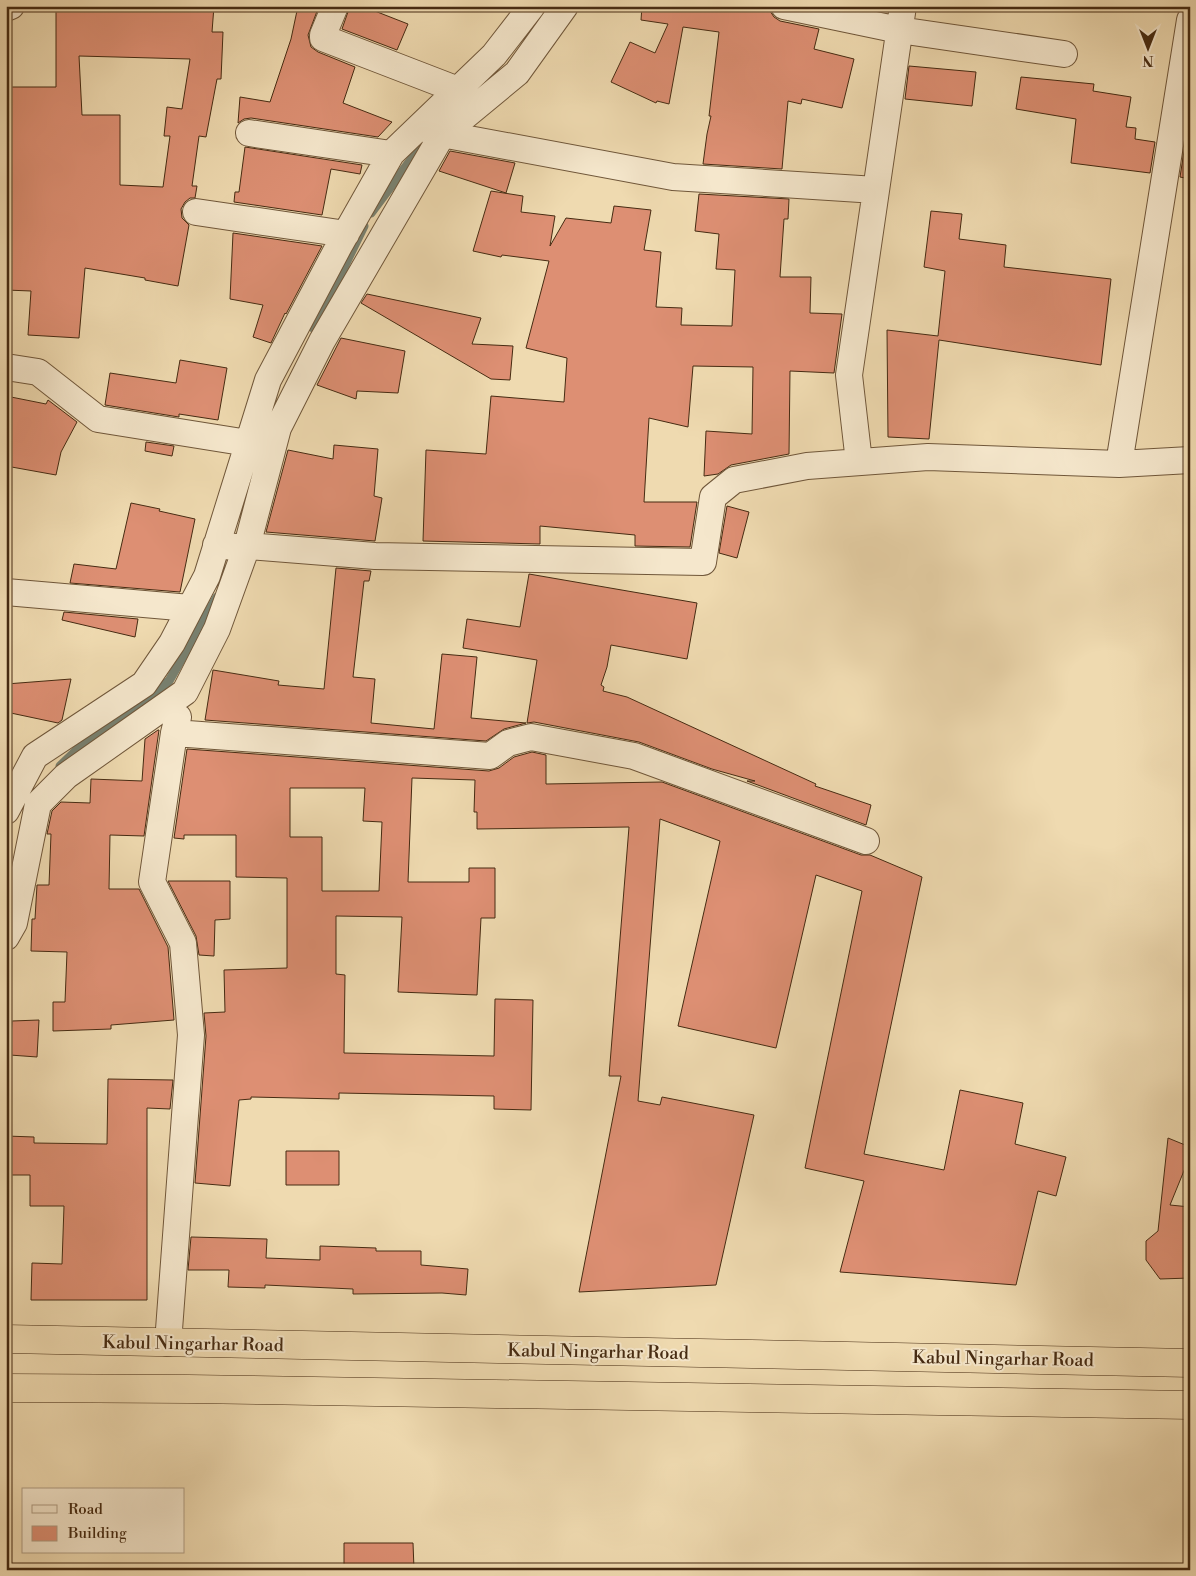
<svg xmlns="http://www.w3.org/2000/svg" width="1196" height="1576" font-family="'Libre Bodoni',serif">
  <style>
    .lines { fill: none; stroke-linecap: round; stroke-linejoin: round }
    .stream { stroke: #788171; stroke-width: 9 }
    .building { fill: #dd8f73; stroke: #462b12; fill-rule: evenodd }
    .minor-casing { stroke: #70573a; stroke-width: 28 }
    .trunk-casing { stroke: #462b12; stroke-width: 29 }
    .minor { stroke: #f5e7cc; stroke-width: 26 }
    .trunk { stroke: #efdab0; stroke-width: 28 }
    .labels { text-anchor: middle; dominant-baseline: central; stroke-width: 4; stroke-linejoin: round; paint-order: stroke }
    .street-label { font-size: 18px; fill: #462b12; stroke: #f5e7cc }
  </style>
  <rect width="100%" height="100%" fill="#efdab0"/>
  <filter id="stains"><feTurbulence type="fractalNoise" baseFrequency=".004" numOctaves="4"/><feColorMatrix values="0 0 0 0 .2 0 0 0 0 .09 0 0 0 0 .02 0 0 0 .5 -.17"/></filter>
  <radialGradient id="worn" r=".72"><stop offset=".6" stop-color="#630" stop-opacity="0"/><stop offset="1" stop-color="#630" stop-opacity=".3"/></radialGradient>
  <g class="lines">
    <path class="stream" d="M371,213L425,141
      M314,329L364,226
      M60,766L83,744L169,681L217,597"/>
  </g>
  <path class="building" d="M77,6H214L212,32H223L221,79H217L206,137L199,136L192,186H197L195,198H190L185,202L181,209L182,218L189,225L178,286L145,280V278L85,268L79,338L28,335L31,291L6,290V87H56V7ZM79,56L190,59L182,109L167,107L164,136H170L163,187L120,185V115H82Z
    M298,6H319L308,35L311,47L318,52L355,67L343,103L392,122L378,137L251,118L244,119L238,123L240,97L270,102L291,39Z
    M350,6H362L408,24L397,50L342,29Z
    M642,6H769L770,11L774,17L780,21L819,29L814,49L854,59L842,108L802,99L801,104L788,101L782,169L703,164L707,134L711,116H709L719,32L683,27L669,104L657,101L656,103L611,82L630,42L655,53L668,24L641,20Z
    M909,66L976,72L972,106L905,99Z
    M1021,77L1094,84L1093,91L1131,97L1126,127L1136,128L1135,139L1155,142L1150,173L1071,163L1076,119L1016,109Z
    M1185,145L1190,146V179L1180,177Z
    M245,147L362,165L360,174L331,169L322,215L234,202L235,192H239Z
    M450,151L515,163L506,193L439,171Z
    M491,191L523,196L521,212L555,216L550,246L566,218L611,223L614,206L651,210L644,250L661,252L656,307L682,308L681,325L732,326L735,270L716,269L719,234L695,231L699,194L789,199L788,219H784L780,277H811L810,313L842,314L834,373L790,371L789,454L731,465L718,474L704,476L706,431L752,434L753,367L693,366L688,427L649,418L644,502H697L690,547L635,546V535L540,526V544L423,541L426,450L486,454L491,396L564,402L567,358L526,348L549,261L502,255L501,257L473,251Z
    M931,211L962,214L959,239L1006,245L1004,267L1111,279L1101,365L939,340L929,439L888,437L887,330L938,336L945,271L924,267Z
    M233,233L322,246L286,314L285,313L271,343L253,337L263,305L230,299Z
    M367,294L481,318L472,344L513,346L510,380L491,379L361,303Z
    M341,338L405,351L398,393L357,391L356,399L317,385Z
    M180,360L227,368L218,420L179,414V417L105,405L110,373L176,383Z
    M6,396L46,404L48,400L77,422L61,452L56,475L6,466Z
    M146,442L174,446L172,456L145,451Z
    M334,445L378,449L374,496L382,498L375,541L266,532L288,450L333,459Z
    M131,503L160,509L159,511L195,519L180,592L70,583L74,564L116,569Z
    M727,506L749,512L737,558L719,553Z
    M336,568L371,571L369,581H364L353,677L375,679L371,723L434,729L442,654L477,657L471,718L526,723L504,729L486,741L205,720L213,670L279,681L278,685L324,689Z
    M529,574L697,603L687,659L611,645L607,667L601,685L604,687L603,691L627,697L816,784L815,786L871,805L866,825L747,781H755L712,769L639,742L534,722L527,723L537,660L463,648L467,619L520,627Z
    M64,612L138,619L135,637L62,620Z
    M71,679L62,720L58,723L6,712V684Z
    M158,730H159L144,836L110,835L109,889H139L168,947L174,1020L111,1025V1029L53,1031V1002H65L67,952L31,951L32,919H35L37,885H49L51,834H47L52,811L61,802L90,803L91,779L142,781L145,739Z
    M187,749L489,771L499,768L514,757L532,752L546,755V784L662,782L861,855H870L922,877L864,1154L944,1170L960,1090L1023,1103L1015,1144L1066,1157L1056,1196L1038,1191L1016,1285L840,1272L864,1181L805,1168L862,891L816,875L776,1048L678,1026L720,841L660,819L638,1101L660,1105L662,1097L754,1115L716,1285L579,1292L621,1076H609L629,827L477,829V812H474L475,780L412,778L408,882H469V868H495V918H481L477,995L398,992L402,917L336,916V974L345,975L344,1053L494,1056L495,999L533,1000L531,1110L494,1109V1096L339,1093V1099L251,1097V1099L239,1100L230,1186L195,1183L206,1036L204,1013L225,1012L224,970L287,968V878L236,877V835H184V839L174,838ZM290,788H365L363,821L382,822L379,891H322V837H290Z
    M168,881H230V919L215,920L214,956L199,955L196,936Z
    M39,1020L37,1057L10,1055L12,1021Z
    M108,1079L173,1080L170,1109L147,1108V1300H31L32,1263L62,1264L64,1206H30V1175H6V1136L34,1137V1143L107,1144Z
    M1168,1138L1190,1147V1156L1170,1205L1190,1207V1278L1160,1279L1146,1260V1241L1158,1231Z
    M286,1151H339V1185H286Z
    M191,1237L267,1239L266,1258L320,1260V1246L376,1248V1251H421V1265L468,1269L466,1295L442,1293L353,1294V1289L265,1285V1288L228,1287L229,1270H188Z
    M344,1543H413L414,1569L344,1570Z"/>
  <g class="lines">
    <defs>
      <path id="minor" d="M335,6L323,35V38L458,90
        M784,6L899,30L1064,54
        M6,8L11,6
        M431,132L673,177L876,190
        M249,133L391,154
        M196,212L346,234
        M6,367L38,372L98,419L248,443
        M859,462L849,375L903,6
        M1119,464L1190,20
        M216,545L235,547L247,546L375,556L703,562L713,497L734,480L807,466L928,457L1119,464L1190,460
        M6,592L190,608
        M174,733L490,756L508,743L531,737L634,756L866,841
        M6,811L35,756L144,684L172,643L207,576L268,380L340,244L391,154L494,55L532,6
        M6,937L14,923L38,804L66,776L185,692L217,629L247,546L278,428L322,341L442,135L517,73L565,6
        M168,1343L191,1035L183,943L152,882L174,733L178,717"/>
      <path id="trunk" d="M6,1339L1190,1363
        M6,1388L188,1389L1190,1405"/>
    </defs>
    <use href="#minor" class="minor-casing"/>
    <use href="#trunk" class="trunk-casing"/>
    <use href="#minor" class="minor"/>
    <use href="#trunk" class="trunk"/>
  </g>
  <g class="labels">
    <g class="street-label">
      <text transform="translate(193 1344) rotate(1)">Kabul Ningarhar Road</text>
      <text transform="translate(598 1352) rotate(1)">Kabul Ningarhar Road</text>
      <text transform="translate(1003 1359) rotate(1)">Kabul Ningarhar Road</text>
    </g>
  </g>
  <rect width="1196" height="1576" fill="none" stroke="#efdab0" stroke-width="25"/>
  <rect x="8" y="8" width="1181" height="1561" fill="none" stroke="#462b12" stroke-width="2.5"/>
  <rect x="12" y="12" width="1171" height="1551" fill="none" stroke="#462b12"/>
  <rect x="22" y="1488" width="162" height="65" fill="#f5e7cc" stroke="#af9c82"/>
  <rect x="32" y="1505" width="25" height="8" fill="#f5e7cc" stroke="#af9c82"/>
  <text x="68" y="1514" font-size="15" fill="#462b12">Road</text>
  <rect x="32" y="1526" width="25" height="15" fill="#dd8f73" stroke="#af9c82"/>
  <text x="68" y="1538" font-size="15" fill="#462b12">Building</text>
  <g transform="translate(1148 48) rotate(180)" stroke="#f5e7cc" stroke-width="4" paint-order="stroke">
  <path d="M0-4L9 19L0 12L-9 19Z" fill="#462b12"/>
  <text y="-8" font-size="14" font-weight="bold" text-anchor="middle" fill="#462b12">N</text>
  </g>
  <rect width="100%" height="100%" filter="url(#stains)"/>
  <rect width="100%" height="100%" fill="url(#worn)"/>
</svg>
